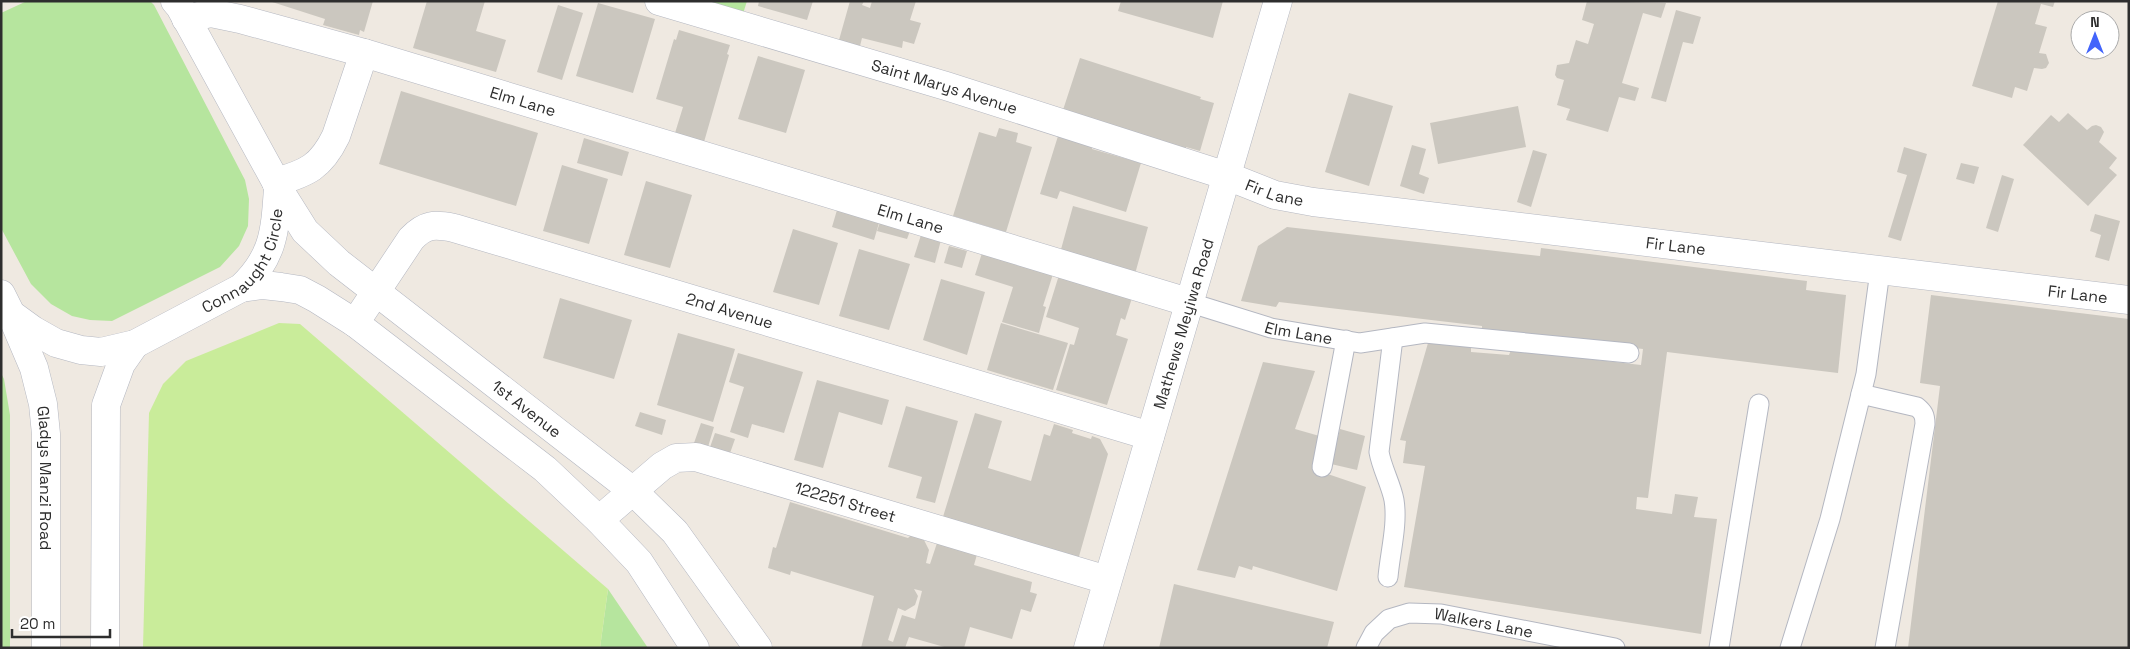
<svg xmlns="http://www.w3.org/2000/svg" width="2130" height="649" font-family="'Space Grotesk',sans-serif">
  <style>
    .green { fill: #b6e59e }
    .pitch { fill: #c9ec9a }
    .building { fill: #cbc7bf; fill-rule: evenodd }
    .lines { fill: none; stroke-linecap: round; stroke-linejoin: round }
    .service-casing { stroke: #b4b7c1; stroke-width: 21 }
    .minor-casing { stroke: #b4b7c1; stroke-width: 29 }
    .tertiary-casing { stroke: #b4b7c1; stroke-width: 29 }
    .secondary-casing { stroke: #b4b7c1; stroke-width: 29 }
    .service { stroke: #fff; stroke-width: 19 }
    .minor { stroke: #fff; stroke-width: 28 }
    .tertiary { stroke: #fff; stroke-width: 28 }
    .secondary { stroke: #fff; stroke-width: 28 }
    .labels { text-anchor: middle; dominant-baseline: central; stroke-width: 4.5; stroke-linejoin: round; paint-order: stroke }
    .street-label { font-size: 16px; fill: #2e2e2e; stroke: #fff }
  </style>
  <rect width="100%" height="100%" fill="#efe9e1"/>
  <path class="green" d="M27,1H150L154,5L245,180L249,199L248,226L239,246L220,267L112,321L90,320L72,316L51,304L31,284L1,228V13Z
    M691,1H747L742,17Z
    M1,373L4,379L10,415V648H1Z
    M608,589L648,648H600Z"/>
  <path class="pitch" d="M279,323L300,324L608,589L600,648H143L149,413L163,384L186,361Z"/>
  <path class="building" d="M269,1H373L364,32L360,30L359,35L323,25L325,19Z
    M427,1H485L476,31L506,40L496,72L413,48Z
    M759,1H813L807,20L758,6Z
    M850,1H864L862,5L870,8L872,1H916L910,20L921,23L914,44L903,41L902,48L862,38L860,46L839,40Z
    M1121,1H1223L1213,38L1118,11Z
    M1587,1L1666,3L1661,18L1643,13L1622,83L1639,88L1635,101L1619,97L1608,132L1566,120L1570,109L1557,105L1564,80L1557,78L1555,75L1557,65L1569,63L1576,40L1588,44L1594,24L1582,20Z
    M1998,1H2055L2053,7L2041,4L2035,24L2047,27L2039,53L2046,54L2049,63L2046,68L2042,69L2034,68L2027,91L2015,87L2012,98L1972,86Z
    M598,3L655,19L633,93L576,76Z
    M558,5L583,13L562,80L537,72Z
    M1676,10L1701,17L1693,44L1683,42L1666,102L1651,98Z
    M679,30L730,45L727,54L729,55L704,142L675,133L683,107L656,99L674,39L676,40Z
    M758,56L805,70L786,133L738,119Z
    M1080,58L1201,97L1200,99L1214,103L1200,151L1186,147V150L1063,110Z
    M401,91L538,133L516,206L379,164Z
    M1349,93L1393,106L1369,186L1325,172Z
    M1518,106L1526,147L1438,164L1430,123Z
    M2068,113L2087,130L2092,126L2096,125L2101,127L2104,132L2099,142L2117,158L2109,168L2117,175L2088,206L2023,145L2051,115L2059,122Z
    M999,128L1018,133L1016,142L1032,147L1006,232L953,216L979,132L996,137Z
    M1058,136L1092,146V149L1141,163L1126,212L1060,191L1057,199L1040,194Z
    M584,138L629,152L622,176L577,163Z
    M1412,145L1426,149L1419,174L1429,178L1424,194L1400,186Z
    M1904,147L1927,154L1901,241L1888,237L1907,175L1897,172Z
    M1533,150L1547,154L1531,207L1517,202Z
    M1961,163L1979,167L1974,184L1956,179Z
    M562,165L608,179L589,244L543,231Z
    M2002,175L2014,179L1998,232L1986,228Z
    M646,181L692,195L670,268L624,255Z
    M1073,206L1148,227L1135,274L1060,253Z
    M837,210L879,223L874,240L832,227Z
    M2095,214L2120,221L2109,261L2095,257L2101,235L2090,231Z
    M880,222L910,231L907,239L877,231Z
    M1287,227L1540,256L1541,248L1807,281L1806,290L1846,295L1838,373L1667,352L1648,498L1637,497L1636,509L1672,514L1675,494L1698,497L1694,517L1717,519L1701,634L1404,587L1425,466L1403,463L1406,441L1400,440L1428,343L1471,347V352L1509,355L1511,350L1641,365L1643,349L1482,330V326L1279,302L1276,307L1241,301L1258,246Z
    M793,229L838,243L819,305L773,292Z
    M921,235L941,240L935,263L914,257Z
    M949,246L967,251L962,268L944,263Z
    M859,249L910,264L889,330L839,316Z
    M982,253L1053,274L1043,306L1046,307L1039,333L1002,322L1013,287L975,275Z
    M1059,275L1132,298L1125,320L1121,318L1116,335L1128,339L1107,405L1056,390L1070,344L1074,345L1079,328L1046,317Z
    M941,279L985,292L967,355L923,340Z
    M1931,295L2129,319V648H1908L1940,386L1920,383Z
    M560,298L632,320L614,379L543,358Z
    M1001,323L1068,343L1053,390L987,370Z
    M678,333L735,349L713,422L657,405Z
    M738,353L803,372L784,433L752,424L748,438L730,432L744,387L729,382Z
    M1263,362L1315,371L1295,429L1323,437L1313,469L1366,487L1337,591L1253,566L1252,570L1239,566L1235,578L1197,570Z
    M817,380L889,400L882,425L839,412L823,468L794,460Z
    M906,406L958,421L935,503L916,498L922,477L888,467Z
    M640,412L666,420L662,435L635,426Z
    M975,413L1002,421L988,468L1031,481L1044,434L1050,436L1054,424L1073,430L1072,433L1091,439L1092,436L1100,439L1108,454L1078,560L942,520Z
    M701,423L714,427L708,447L694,443Z
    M1340,429L1365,436L1357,470L1331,464Z
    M715,433L735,439L729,456L709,450Z
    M790,502L908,538L913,533L922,536L929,550L926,563L930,564L938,540L978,551L974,565L1032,582L1030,592L1037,594L1031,612L1021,609L1012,639L970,627L964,648H948L909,637L905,648H861L874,596L791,571L790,575L768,568L773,547L776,548ZM914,589L922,591L915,619L902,615L893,642L888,640L898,608L905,611L915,605L918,596Z
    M1174,584L1334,622L1327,648H1159Z"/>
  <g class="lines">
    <defs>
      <g id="service">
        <path id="s1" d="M1191,303L1271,328L1360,343L1425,333L1629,353"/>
        <path d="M1861,394L1917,407C1923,412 1925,415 1925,424L1885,648"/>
        <path d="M1322,467L1346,340"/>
        <path d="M1388,577C1390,553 1398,524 1394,500C1391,484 1382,469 1379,452L1393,338"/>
        <path id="s2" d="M1366,648L1374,633L1389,619L1409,613L1441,614L1615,648"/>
        <path d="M1719,648L1759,404"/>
        <path d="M1790,648L1830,519L1866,374L1880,271"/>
      </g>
      <g id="minor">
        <path id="s3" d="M659,1L946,86L1227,176L1275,195L1313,202L2129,300"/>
        <path id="s4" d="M186,19L211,13L240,19L364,53L1191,303"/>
        <path d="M276,182C307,173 321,167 336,136L364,53"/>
        <path id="s5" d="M355,323L411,239C425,224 434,224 454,228L1150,436"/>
        <path id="s6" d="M599,520L662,466L676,458L696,457L1107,580"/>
      </g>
      <g id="tertiary">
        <path id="s7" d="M1088,648L1278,1"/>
      </g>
      <g id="secondary">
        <path id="s8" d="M278,188L305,231L339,263L633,491L675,532L758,648"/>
        <path d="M241,288L263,285L281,287L300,290L317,299L355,323L545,469L599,520L639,562L695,648"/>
        <path id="s9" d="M1,294L11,314L33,330L56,343L81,350L101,352L135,344L241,288C274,257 275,231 278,188L276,182L180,7L175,1"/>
        <path id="s10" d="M11,314L34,368L43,404L46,434V648"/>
        <path d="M105,648L106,405L121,364L135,344"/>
      </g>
    </defs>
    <use href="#service" class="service-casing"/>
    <use href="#minor" class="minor-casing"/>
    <use href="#tertiary" class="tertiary-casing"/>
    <use href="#secondary" class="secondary-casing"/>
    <use href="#service" class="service"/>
    <use href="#minor" class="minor"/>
    <use href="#tertiary" class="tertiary"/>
    <use href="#secondary" class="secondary"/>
  </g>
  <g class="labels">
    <g class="street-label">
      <text stroke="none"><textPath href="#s3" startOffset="298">Saint Marys Avenue</textPath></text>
      <text stroke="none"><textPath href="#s4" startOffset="350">Elm Lane</textPath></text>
      <text stroke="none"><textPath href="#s3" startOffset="645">Fir Lane</textPath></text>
      <text stroke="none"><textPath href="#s4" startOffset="755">Elm Lane</textPath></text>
      <text stroke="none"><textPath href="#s3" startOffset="1050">Fir Lane</textPath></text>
      <text stroke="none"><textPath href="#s9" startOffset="300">Connaught Circle</textPath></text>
      <text stroke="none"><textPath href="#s3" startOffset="1455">Fir Lane</textPath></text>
      <text stroke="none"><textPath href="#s5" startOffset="436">2nd Avenue</textPath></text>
      <text stroke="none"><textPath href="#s7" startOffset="338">Mathews Meyiwa Road</textPath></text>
      <text stroke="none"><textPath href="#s1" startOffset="112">Elm Lane</textPath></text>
      <text stroke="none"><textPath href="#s8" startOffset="335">1st Avenue</textPath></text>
      <text stroke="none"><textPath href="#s10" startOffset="170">Gladys Manzi Road</textPath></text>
      <text stroke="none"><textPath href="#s6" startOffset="275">122251 Street</textPath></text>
      <text stroke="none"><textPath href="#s2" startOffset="134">Walkers Lane</textPath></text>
    </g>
  </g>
  <rect width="2130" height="649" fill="none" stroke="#2e2e2e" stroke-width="5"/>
  <g transform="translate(2095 35)"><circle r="24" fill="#ffffff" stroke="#ababab"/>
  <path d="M0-4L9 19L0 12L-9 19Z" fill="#4264fb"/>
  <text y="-8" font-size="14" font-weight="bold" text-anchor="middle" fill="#2e2e2e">N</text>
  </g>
  <path d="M12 629v8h98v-8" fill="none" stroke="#2e2e2e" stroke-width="2.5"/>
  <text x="20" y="629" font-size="15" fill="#2e2e2e" stroke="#ffffff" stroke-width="4" paint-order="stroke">20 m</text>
</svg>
